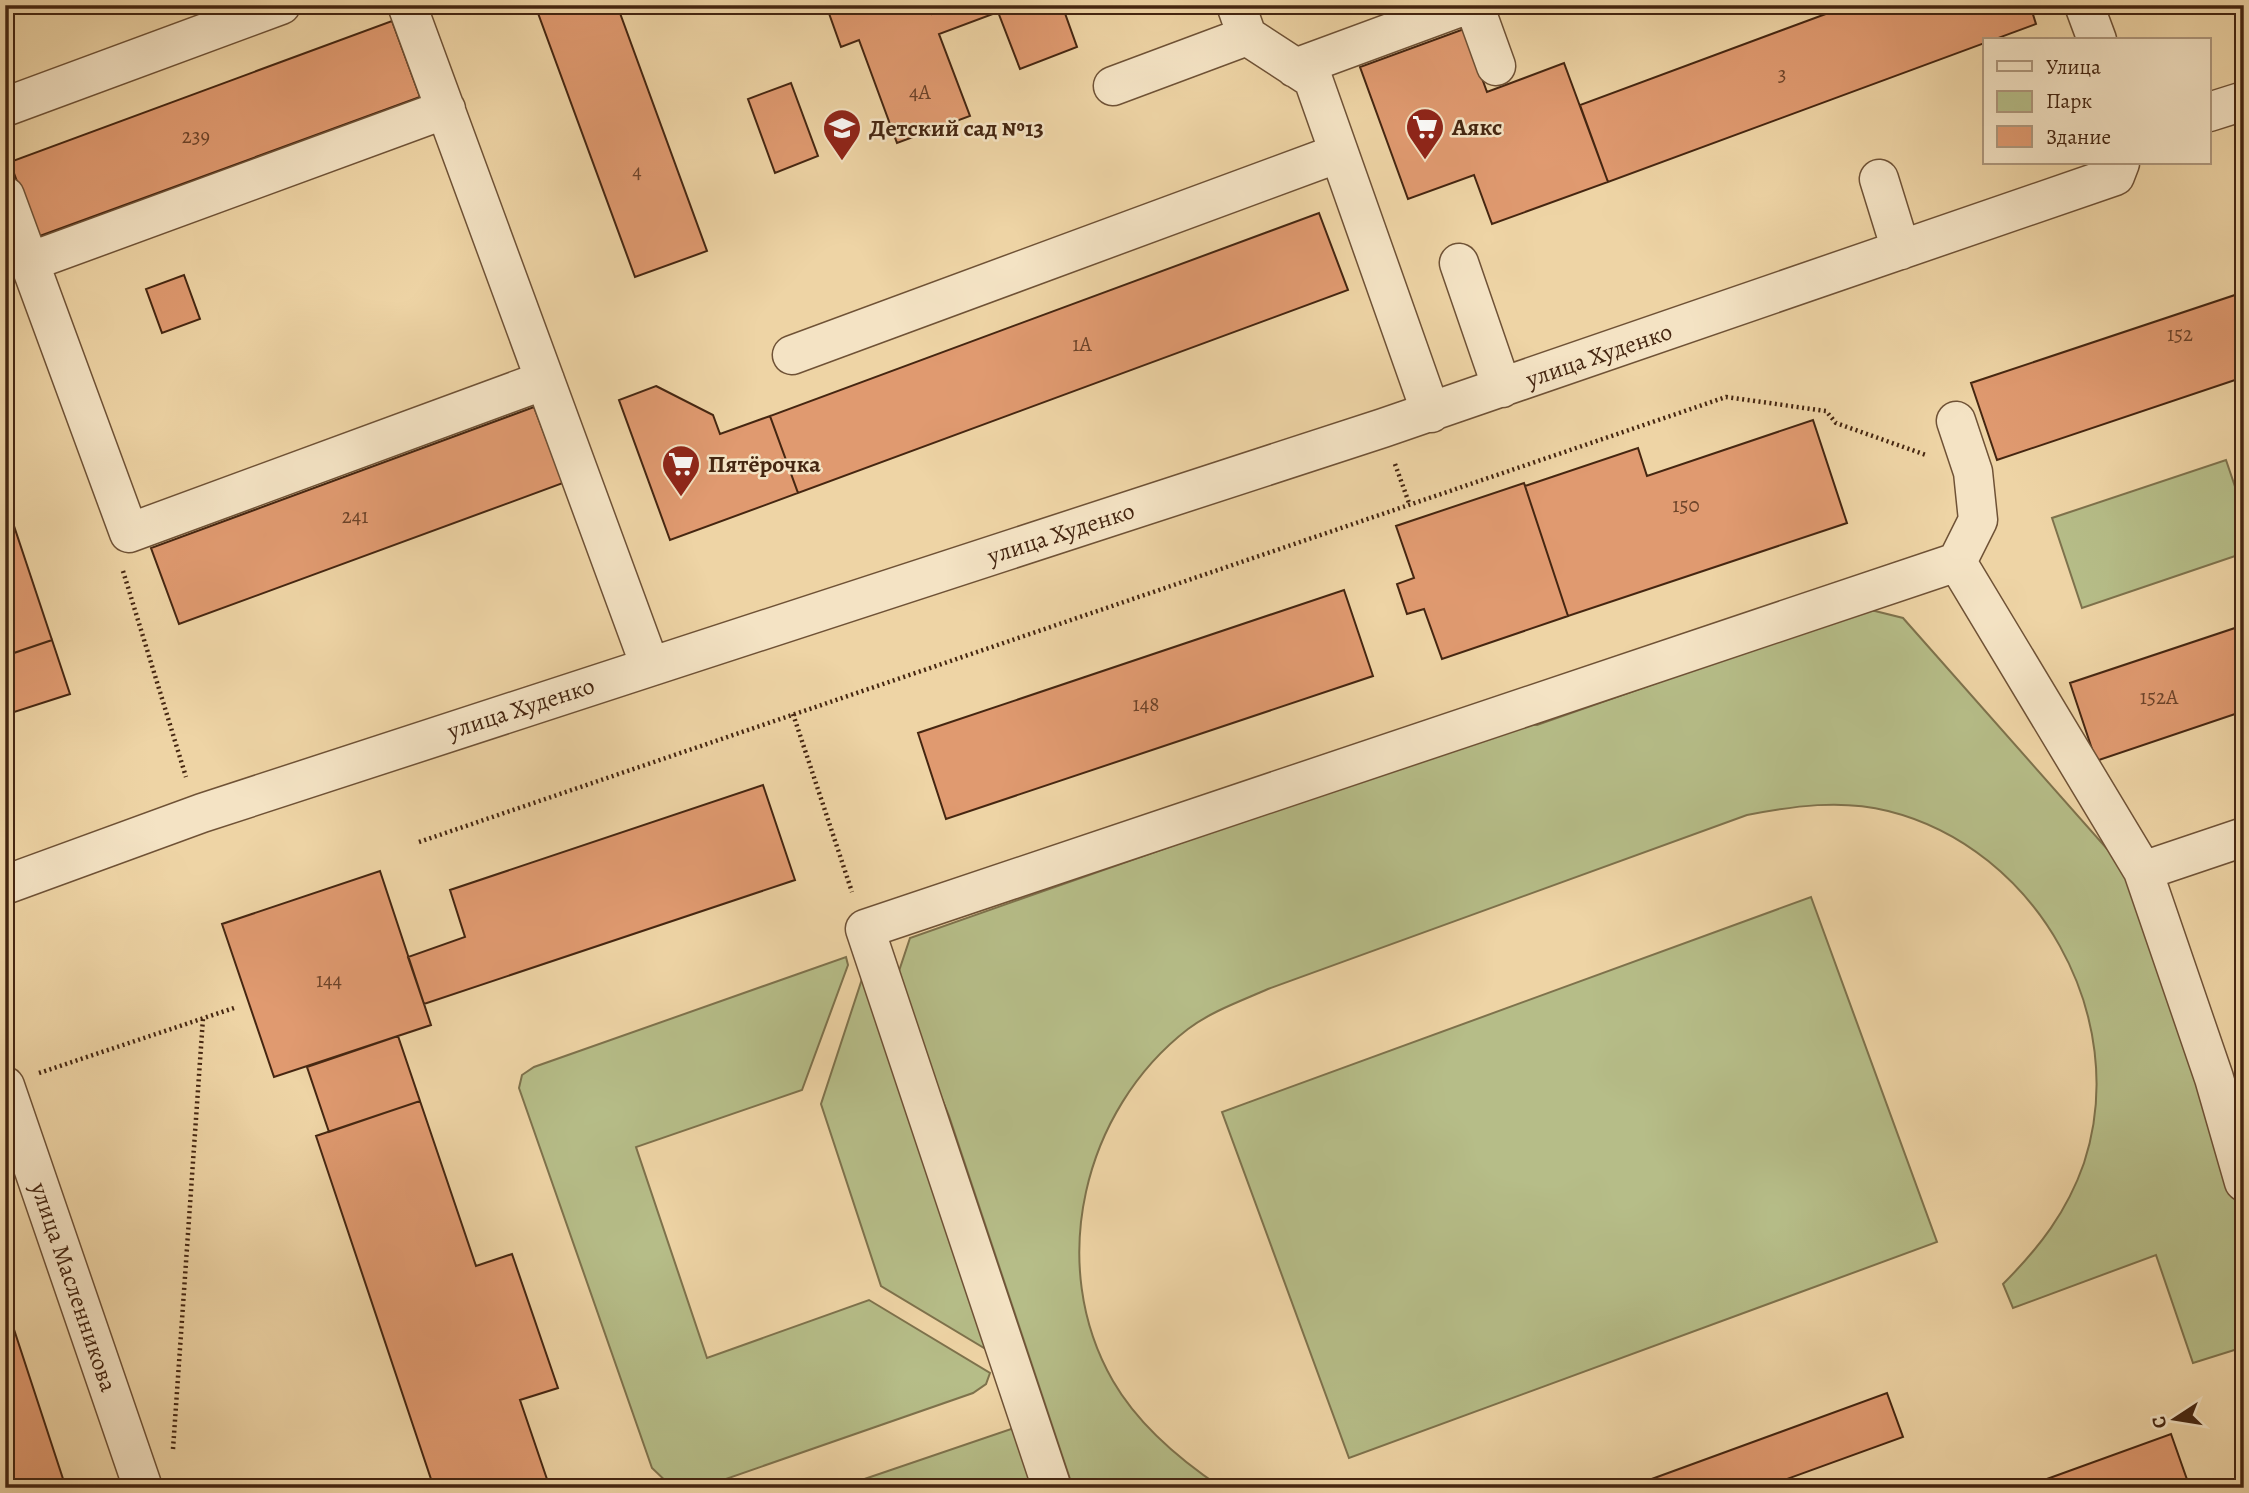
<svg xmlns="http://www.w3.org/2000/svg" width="2249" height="1493" font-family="Alegreya,serif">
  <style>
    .green { fill: #b6bd88; stroke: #7e724c; stroke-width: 2 }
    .building { fill: #e09a70; stroke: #452611; stroke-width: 2 }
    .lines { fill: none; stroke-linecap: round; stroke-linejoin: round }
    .minor-casing { stroke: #6f5236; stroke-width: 41 }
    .path { stroke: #452611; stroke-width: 4.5; stroke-dasharray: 2 3.5; stroke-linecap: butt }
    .minor { stroke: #f4e3c4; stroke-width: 38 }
    .labels { text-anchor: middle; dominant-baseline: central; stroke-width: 5; stroke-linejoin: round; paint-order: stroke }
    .number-label { font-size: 21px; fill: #6c4329 }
    .poi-label { font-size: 24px; font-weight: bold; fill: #452611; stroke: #f4e3c4; text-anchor: start }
    .street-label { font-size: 24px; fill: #452611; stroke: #f4e3c4 }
  </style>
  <rect width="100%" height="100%" fill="#eed4a5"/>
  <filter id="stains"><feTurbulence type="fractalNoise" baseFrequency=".00286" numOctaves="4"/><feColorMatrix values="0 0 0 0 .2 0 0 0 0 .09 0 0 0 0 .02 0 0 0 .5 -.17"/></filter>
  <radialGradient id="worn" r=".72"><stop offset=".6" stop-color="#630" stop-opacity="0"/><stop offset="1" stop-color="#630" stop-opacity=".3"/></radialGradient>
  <path class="green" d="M2226,460L2244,513V553L2082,608L2052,518Z
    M1867,609L1903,618L2124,868L2236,1198L2244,1230V1347L2193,1363L2156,1255L2013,1308L2003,1284C2039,1248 2067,1212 2084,1163C2132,1017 2037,848 1888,811C1841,799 1794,806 1747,815L1268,989C1241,1001 1212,1011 1188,1029C1083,1110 1046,1265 1113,1381C1139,1426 1180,1460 1222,1488H1073L949,1116L895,983L910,938L1522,723L1537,725Z
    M1811,897L1937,1242L1349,1458L1222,1112Z
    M846,957L848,965L802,1090L636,1147L707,1358L869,1300L990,1373L986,1384L973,1393L700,1488H673L652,1468L519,1088L522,1075L534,1067Z
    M865,970L999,1357L881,1286L821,1104Z
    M1014,1428L1034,1488H838Z"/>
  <path class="building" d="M535,5H617L707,251L635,277Z
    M826,5H929L932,14L955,5H1062L1077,47L1020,69L998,12L939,34L970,116L897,143L859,40L841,47Z
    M1850,5H2030L2036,24L1608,182L1580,105Z
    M392,21L420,97L37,237L10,162Z
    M1464,29L1487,92L1564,63L1608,182L1492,224L1474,175L1408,199L1360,67Z
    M791,83L818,156L775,173L748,99Z
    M1319,213L1348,290L798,493L770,416Z
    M184,275L200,319L162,333L146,289Z
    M2244,292V377L1997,460L1971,383Z
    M656,386L713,415L720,434L770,416L798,493L670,540L619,400Z
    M534,407L563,483L179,624L151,548Z
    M1813,420L1847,523L1568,616L1525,486L1638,448L1647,476Z
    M1524,483L1568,616L1442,659L1424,609L1407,614L1397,584L1414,578L1396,526Z
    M5,499L52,640L5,656Z
    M1344,590L1373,676L946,819L918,733Z
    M2244,625V711L2096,761L2070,683Z
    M52,640L70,694L5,715V656Z
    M763,785L795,880L424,1004L408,957L465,937L450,890Z
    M380,871L431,1025L274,1077L222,924Z
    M398,1036L420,1101L329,1132L307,1067Z
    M420,1101L476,1266L512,1254L558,1388L520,1400L550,1488H434L316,1136Z
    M5,1302L66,1488H5Z
    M1887,1393L1903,1437L1762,1488H1627Z
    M2171,1434L2190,1488H2022Z"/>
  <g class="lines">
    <defs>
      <path id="minor" d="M407,5L650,666
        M1236,5L1247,36L1313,79L1431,413
        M1474,5L1496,66
        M2084,5L2097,40
        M1295,68L1466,5
        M1113,86L1247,36
        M5,107L281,5
        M2209,112L2244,101
        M1879,179L1901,250
        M5,196L129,533L545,380
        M29,262L446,109
        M1459,263L1502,388
        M792,355L1339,153
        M1957,562L2143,871L2214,1078L2244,1182
        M2143,871L2244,837
        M5,885L202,813L1383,428L2115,176L2120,163
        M5,1086L143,1488
        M1052,1488L865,929L1957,562L1978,520L1973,472L1956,421"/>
    </defs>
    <use href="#minor" class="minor-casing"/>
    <path class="path" d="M1395,464L1409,503
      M123,571L186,777
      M793,714L852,892
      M419,842L1726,397L1826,411L1836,423L1926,455
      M39,1073L234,1008
      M173,1449L203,1018"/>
    <use href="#minor" class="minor"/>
  </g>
  <defs>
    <symbol id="supermarket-pin" viewBox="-11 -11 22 30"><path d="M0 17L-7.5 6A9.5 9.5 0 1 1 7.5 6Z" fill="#8f2418" stroke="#f4e3c4"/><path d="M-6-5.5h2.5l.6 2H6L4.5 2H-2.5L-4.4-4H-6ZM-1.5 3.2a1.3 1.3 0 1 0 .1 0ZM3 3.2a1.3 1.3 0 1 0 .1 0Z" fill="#fff"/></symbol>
    <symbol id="school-pin" viewBox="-11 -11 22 30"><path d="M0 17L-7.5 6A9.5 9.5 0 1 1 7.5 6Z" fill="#8f2418" stroke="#f4e3c4"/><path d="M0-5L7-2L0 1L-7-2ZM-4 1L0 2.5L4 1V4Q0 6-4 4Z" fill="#fff"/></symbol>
  </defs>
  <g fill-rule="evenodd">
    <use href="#supermarket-pin" x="1403" y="105" width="44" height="60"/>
    <use href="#school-pin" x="820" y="106" width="44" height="60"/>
    <use href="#supermarket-pin" x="659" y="442" width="44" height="60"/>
  </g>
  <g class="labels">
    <g class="number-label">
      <text x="1782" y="74">3</text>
      <text x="920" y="92">4А</text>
      <text x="196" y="136">239</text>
      <text x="637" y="171">4</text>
      <text x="2180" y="334">152</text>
      <text x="1082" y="344">1А</text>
      <text x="1686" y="505">150</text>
      <text x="355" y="516">241</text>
      <text x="2159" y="697">152А</text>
      <text x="1146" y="704">148</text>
      <text x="329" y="980">144</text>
    </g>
    <g class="poi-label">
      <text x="1452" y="127">Аякс</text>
      <text x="869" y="128">Детский сад №13</text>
      <text x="708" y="464">Пятёрочка</text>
    </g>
    <g class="street-label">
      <text transform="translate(1599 355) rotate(-19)">улица Худенко</text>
      <text transform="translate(1061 533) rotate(-18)">улица Худенко</text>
      <text transform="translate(521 708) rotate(-18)">улица Худенко</text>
      <text transform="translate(74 1287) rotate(71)">улица Масленникова</text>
    </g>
  </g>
  <rect width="2249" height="1493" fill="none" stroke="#eed4a5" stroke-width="28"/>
  <rect x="7" y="7" width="2235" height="1479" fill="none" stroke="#452611" stroke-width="3.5"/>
  <rect x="14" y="14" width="2221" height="1465" fill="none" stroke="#452611" stroke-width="2"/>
  <rect x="1983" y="38" width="228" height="126" fill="#f4e3c4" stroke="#ae977c" stroke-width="2"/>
  <rect x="1997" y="61" width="35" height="10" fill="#f4e3c4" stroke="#ae977c" stroke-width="2"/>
  <text x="2046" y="74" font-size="21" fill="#452611">Улица</text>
  <rect x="1997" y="91" width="35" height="21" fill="#b6bd88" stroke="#ae977c" stroke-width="2"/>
  <text x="2046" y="108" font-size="21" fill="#452611">Парк</text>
  <rect x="1997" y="126" width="35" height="21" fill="#e09a70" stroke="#ae977c" stroke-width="2"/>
  <text x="2046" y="144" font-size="21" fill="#452611">Здание</text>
  <g transform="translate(2175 1419) rotate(258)" stroke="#f4e3c4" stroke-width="5" paint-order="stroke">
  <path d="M0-5L12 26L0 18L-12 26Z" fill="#452611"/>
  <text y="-10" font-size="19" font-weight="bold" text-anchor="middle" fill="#452611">С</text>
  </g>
  <rect width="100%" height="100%" filter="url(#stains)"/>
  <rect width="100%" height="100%" fill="url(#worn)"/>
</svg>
